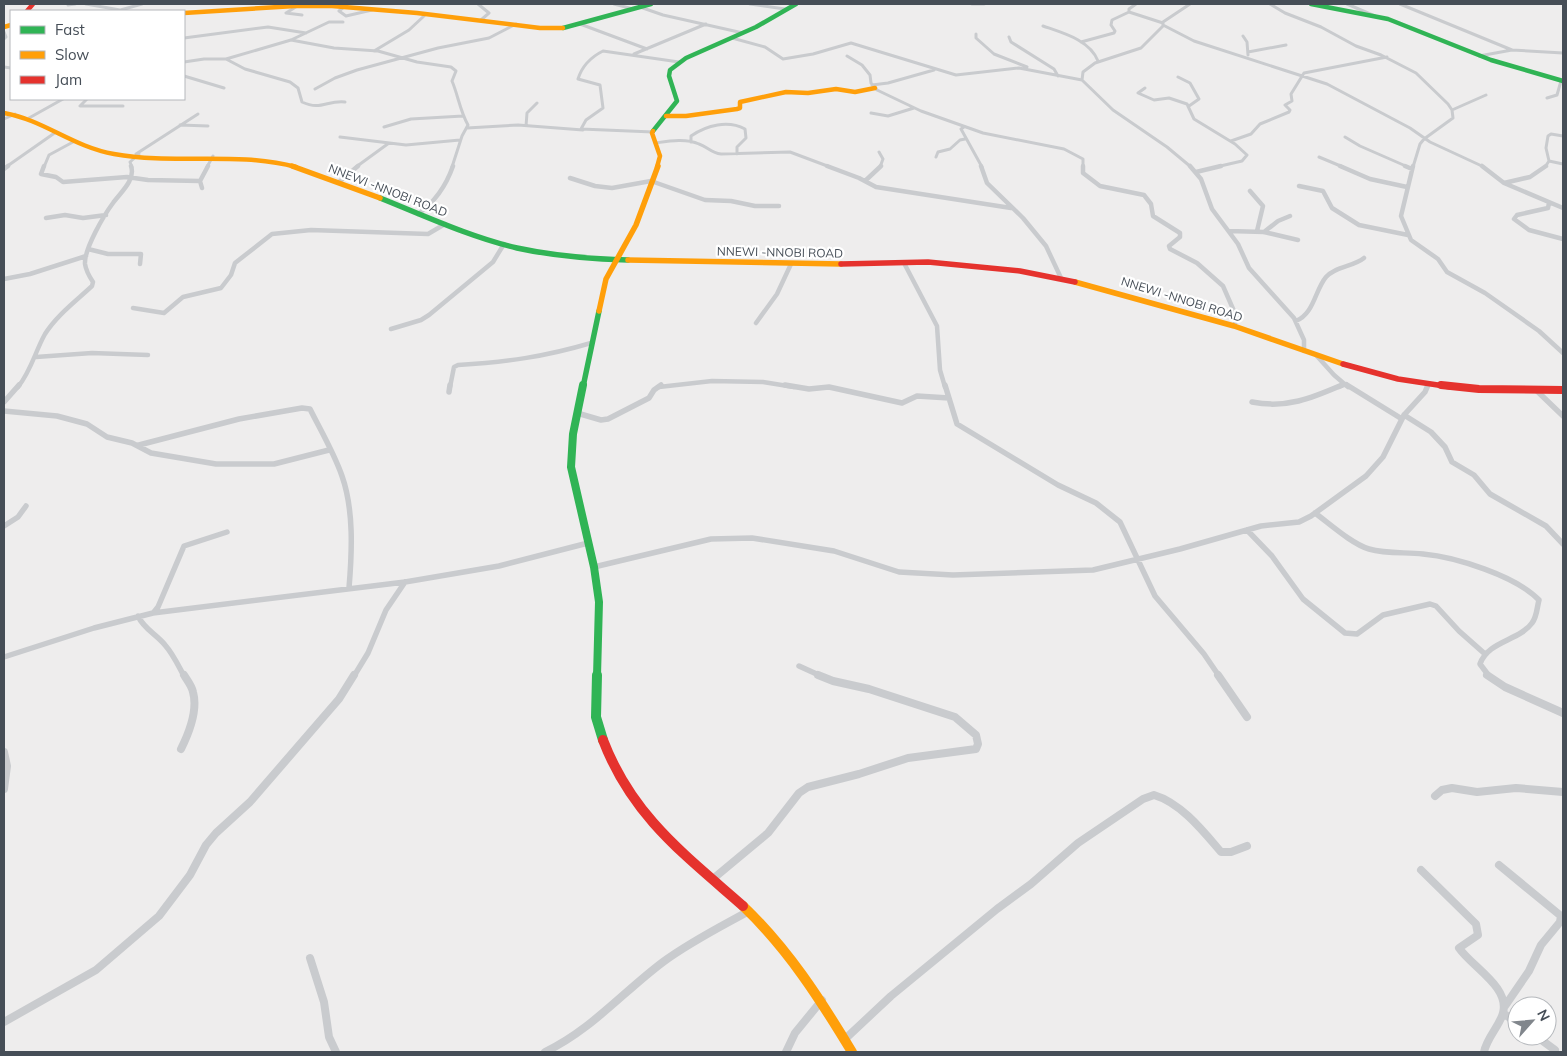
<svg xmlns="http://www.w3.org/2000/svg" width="1567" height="1056" font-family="Mulish,sans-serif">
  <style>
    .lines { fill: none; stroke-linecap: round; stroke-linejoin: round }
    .street-far3 { stroke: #c9cbce; stroke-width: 3 }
    .street-far2 { stroke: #c9cbce; stroke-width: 4.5 }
    .street-far1 { stroke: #c9cbce; stroke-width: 5.5 }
    .street { stroke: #c9cbce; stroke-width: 8 }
    .fast-far3 { stroke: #30b455; stroke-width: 4.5 }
    .fast-far2 { stroke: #30b455; stroke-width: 5.5 }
    .fast-far1 { stroke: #30b455; stroke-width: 8 }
    .fast { stroke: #30b455; stroke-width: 10 }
    .slow-far2 { stroke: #ff9f0a; stroke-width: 4.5 }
    .slow-far1 { stroke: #ff9f0a; stroke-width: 5.5 }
    .slow { stroke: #ff9f0a; stroke-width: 10 }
    .jam-far3 { stroke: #e5322d; stroke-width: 4.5 }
    .jam-far2 { stroke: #e5322d; stroke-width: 5.5 }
    .jam-far1 { stroke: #e5322d; stroke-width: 8 }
    .jam { stroke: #e5322d; stroke-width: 10 }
    .labels { text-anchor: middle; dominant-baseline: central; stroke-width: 4.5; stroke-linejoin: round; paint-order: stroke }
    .far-street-label { font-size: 12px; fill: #464e57; stroke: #fff }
  </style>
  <rect width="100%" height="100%" fill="#eeeded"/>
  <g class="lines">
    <path class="street-far3" d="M86,4L120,10
      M478,4L489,13L481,20
      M614,4L633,9
      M750,4L785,9
      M972,4H984
      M1136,4L1129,9V12L1163,23
      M1190,4L1163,22V26L1141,48L1095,63L1083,72L1082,80L1113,110L1167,147L1191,167
      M1270,4L1285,13L1321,27L1356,46L1381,55L1416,73L1448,104L1452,110L1453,118L1424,139L1420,144L1413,167
      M1347,4L1375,16
      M1400,4L1512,50
      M68,5L75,4
      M299,5L286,13L302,15
      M344,7L339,11L346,16L372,10
      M640,7L663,15L743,33
      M117,11L142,4
      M580,24L647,49
      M1163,25L1194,41L1327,84L1410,128L1430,142L1484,167
      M1043,26C1063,33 1090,40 1098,61
      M4,32L6,37L4,39
      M976,34V38L994,54L1027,67
      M1243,36L1247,42L1248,55
      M1009,37L1011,42L1054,69L1058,76
      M184,38L268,27L306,33
      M732,38L765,47L783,59L813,54L851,43L956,75L1019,68L1082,80
      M291,40L334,48L378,51L417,62L451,67L456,71L452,81C458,95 460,111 468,125L462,136L452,167
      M1081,42L1114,33L1115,31L1111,25L1112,20L1129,12
      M374,51L409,30L424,16
      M1248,52L1286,45
      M634,54L706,24
      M847,56L862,65L870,75L871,83L877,90L921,111L983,133L1064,149L1083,159V167
      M1479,56L1512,50L1563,53
      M226,59L291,40L329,22H343
      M184,62L204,59H226L245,69L290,82L298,88L302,102C321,111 327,100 345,102
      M4,67L11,68
      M184,76L224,88
      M1178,77L1190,83L1199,99L1189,106
      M872,85L888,83L934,70
      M1145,88L1138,93L1154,100L1169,98L1187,104L1194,119L1235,144L1247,155L1242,161L1216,167
      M315,89L335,78L357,70L438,48L489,38L516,24
      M1547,98L1557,95L1561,81
      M87,99L80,106H123
      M1452,110L1486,95
      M871,113L888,116L914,108
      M29,118L63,99
      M4,119L15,114
      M180,125L208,126
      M526,126L527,113L537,103
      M384,127L411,119L463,116
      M964,127L961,129L982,167
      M467,128L518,125L583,130
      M653,132L581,129L586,120L603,108L600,85L578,79C582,66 591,57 603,51L679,62
      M340,137L406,145L460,140
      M1345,137L1360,146L1408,167
      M1231,141L1251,134L1260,124L1289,112L1290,110L1285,105L1292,101L1291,94L1304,73L1387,57
      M691,142V136C707,125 728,120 745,129L746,138L737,147V154
      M655,143C669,141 686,138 699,144C708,147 711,153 721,154L790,152L830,167
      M879,152L883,159L880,167
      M136,154L198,114
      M936,157L938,152L950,149L960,140L965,139
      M1319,157L1343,167
      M1549,161L1563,164
      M6,167L56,132
      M44,167L49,155L73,142
      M132,167L130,162L139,154
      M207,167L213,156
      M356,167L389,143
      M1545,167L1549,161L1546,148L1548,136L1551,134L1563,136"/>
    <path class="street-far2" d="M44,166L41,174L56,177L63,182L127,177L148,180L200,181
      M827,166L859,178L876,187L1011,208
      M981,166L987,183L1023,218L1046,246L1061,278
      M1083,166V173L1100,186L1144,195L1151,204L1153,216L1180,233V237L1169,246L1170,249L1197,263L1223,286L1237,318L1234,326
      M1190,166L1201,179L1212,209L1238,244L1249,268L1294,318L1304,340V351
      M1340,166L1370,179L1407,187
      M1405,166L1412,169
      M1413,166L1401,216L1411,240L1438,259L1447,272L1485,293L1539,331L1563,353
      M1482,166L1504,183L1563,208
      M4,169L8,166
      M1196,172L1221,166
      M570,178L595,186L612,188L651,181L705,200L731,201L755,206H779
      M865,181L881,166
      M339,182L358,166
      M1504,183L1530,177L1546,166
      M1299,186L1323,191L1332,208L1359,225L1408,235
      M202,188L200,181L208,166
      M1250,191L1263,206L1257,231
      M1549,203L1548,208L1517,215L1514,219L1529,230L1563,239
      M418,214C435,202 446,186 453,166
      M46,218L65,215L83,218L106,215
      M1229,231L1264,232L1298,240
      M1264,232L1278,221L1290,216
      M88,249L108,254H141L140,264
      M904,263L937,326L940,370L945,387
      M4,279L30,274L86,256
      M133,308L164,313L183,297L221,288L231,275L235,263L272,234L311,230L428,234L445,224
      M1296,321C1314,314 1315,290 1326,277C1336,266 1353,267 1364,258
      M756,323L777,294L791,264
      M391,329L421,320L429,315L493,262L504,244
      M1316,355L1334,375L1348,387
      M36,357L92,353L148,355
      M18,387C31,371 35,352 45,334C57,315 76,301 92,286L93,282C89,276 86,271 85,264C84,249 104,215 113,203C120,193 136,180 131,166
      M450,387L454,367L458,365C506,362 544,357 591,343
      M659,387L712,381L763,382L794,387
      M1339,387L1346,384"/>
    <path class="street-far1" d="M785,385L809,389L829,387L902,403L917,396L949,398
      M945,385L957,424L1058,485L1096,503L1120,522L1155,596L1204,654L1219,676
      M1347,385L1402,419
      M1537,391L1563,416
      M449,392L450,385
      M4,402L19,385
      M1252,402C1286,409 1312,398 1342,385
      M4,411L57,416L87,424L107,437L132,443L151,453L216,464H274L329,450
      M577,413L601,420L608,419L649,398L654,390L661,385
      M1404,415L1431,432L1445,447L1452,462L1474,475L1490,494L1546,526L1563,544
      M139,445L239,419L302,408L310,409C321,431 334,453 342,476C354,510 352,552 349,588
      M1315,513C1330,524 1352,544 1369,549C1387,554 1405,552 1423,554C1456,557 1516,576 1539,600C1537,607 1537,617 1532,623C1519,641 1488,641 1480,664L1489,676
      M4,526L18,517L26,506
      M1247,530L1272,556L1303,599L1345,633L1357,634L1383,615L1430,604L1436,606L1459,631L1485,654
      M594,567L711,539L752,538L834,551L899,572L953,575L1093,570L1180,549L1261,526L1299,522L1311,516L1366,476L1383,457L1404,415L1425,392L1428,385
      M154,612L158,607L184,546L227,532
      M138,616C144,629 156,634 165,645C173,654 178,665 184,676
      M4,657L94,628L153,613L405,582L499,566L588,543
      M799,666L821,676
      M354,676L368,653L386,610L405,582"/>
    <path class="street" d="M1218,675L1247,717
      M1487,675L1505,687L1563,713
      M181,749C189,733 198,710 193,692C192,686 187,680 184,675
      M4,752L7,766L4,789
      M1435,796L1442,790L1452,788L1477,792L1516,788L1563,792
      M1499,865L1561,916L1560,922L1541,945L1529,971L1505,1006
      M1421,870L1476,924L1478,935L1459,948C1472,967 1510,987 1503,1013C1499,1027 1487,1037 1484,1052
      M714,878L768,833L799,793L808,787L859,774L908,758L976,749L978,744L976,735L955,717L869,689L833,681L818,675
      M310,958L324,1002L329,1037L336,1052
      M1503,1013L1517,1023
      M4,1022L96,970L159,916L190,875L206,845L216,833L250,802L339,699L354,675
      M1536,1036L1555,1050
      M844,1040L891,996L997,909L1031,884L1078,843L1143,799L1154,795C1181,803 1203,831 1221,852H1231L1247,846
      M545,1052C591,1030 623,992 663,962C690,942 720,927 749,911
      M786,1052L795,1033L822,1000"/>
    <path class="fast-far3" d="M1311,4L1388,19L1491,60L1563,81
      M563,28L651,4
      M653,131L677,101L669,76L670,70L686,58L756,27L796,4"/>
    <path class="fast-far2" d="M380,198C425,216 470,237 517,248C554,256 591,259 628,260
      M583,387L599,311"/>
    <path class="fast-far1" d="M583,385L573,434L571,467L594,567L599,602L597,676"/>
    <path class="fast" d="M597,675L596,717L603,740"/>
    <path class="slow-far2" d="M184,13L295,6H332L417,13L540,28H563
      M4,27L11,25
      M4,113C44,120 73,147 114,154C175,165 235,151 296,167
      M666,116H686L737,109L740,108V102L786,92L808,93L836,89L855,92L875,88
      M653,131L652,133L660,156L657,167"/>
    <path class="slow-far1" d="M292,166L380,198
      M628,260L841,264
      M1075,282L1234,326L1343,364
      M599,311L606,279L636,225L658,166"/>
    <path class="slow" d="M743,906C788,949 820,999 852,1052"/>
    <path class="jam-far3" d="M27,11L33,4"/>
    <path class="jam-far2" d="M841,264L928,262L1020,271L1075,282
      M1343,364L1398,379L1451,387"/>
    <path class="jam-far1" d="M1441,385L1479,389L1563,390"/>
    <path class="jam" d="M603,740C632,816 684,854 743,906"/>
  </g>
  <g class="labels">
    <g class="far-street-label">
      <text transform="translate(388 190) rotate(21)">NNEWI -NNOBI ROAD</text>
      <text transform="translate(780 252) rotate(1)">NNEWI -NNOBI ROAD</text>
      <text transform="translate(1182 299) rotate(17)">NNEWI -NNOBI ROAD</text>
    </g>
  </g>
  <rect width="1567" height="1056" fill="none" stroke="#464e57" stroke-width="10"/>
  <rect x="10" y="10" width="175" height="90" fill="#ffffff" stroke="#b5b8bc"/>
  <rect x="20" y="26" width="25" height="8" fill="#30b455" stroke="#b5b8bc"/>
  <text x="55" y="35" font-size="15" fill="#464e57">Fast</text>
  <rect x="20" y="51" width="25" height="8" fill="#ff9f0a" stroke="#b5b8bc"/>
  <text x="55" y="60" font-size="15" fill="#464e57">Slow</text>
  <rect x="20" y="76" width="25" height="8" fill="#e5322d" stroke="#b5b8bc"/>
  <text x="55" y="85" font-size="15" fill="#464e57">Jam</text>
  <g transform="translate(1532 1021) rotate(63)"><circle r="24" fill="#ffffff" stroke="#b5b8bc"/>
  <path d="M0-4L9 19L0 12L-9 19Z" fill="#81868c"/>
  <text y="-8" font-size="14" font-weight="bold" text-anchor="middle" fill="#464e57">N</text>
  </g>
</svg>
